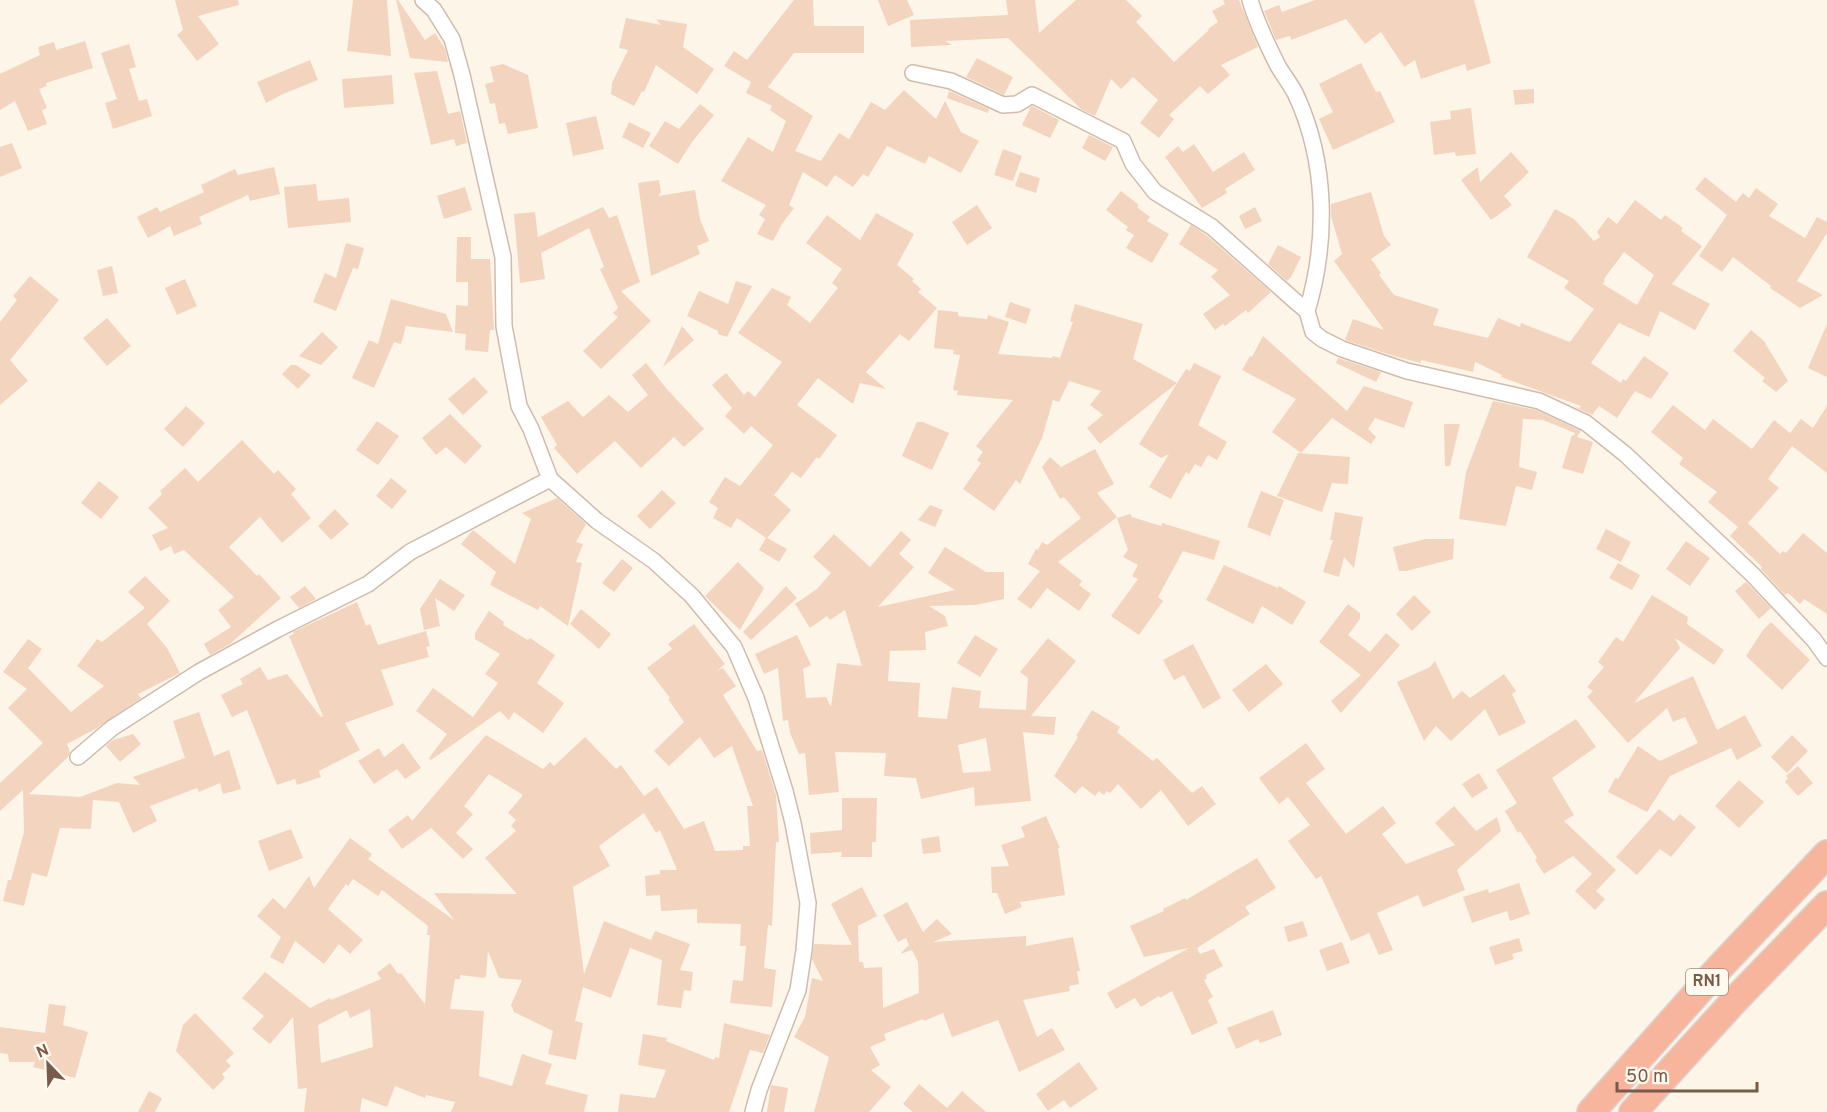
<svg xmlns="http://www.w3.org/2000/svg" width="1827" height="1112" font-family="Overpass,sans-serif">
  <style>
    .building { fill: #f3d4be; fill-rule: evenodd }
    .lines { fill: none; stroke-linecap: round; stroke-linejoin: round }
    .street-casing { stroke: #cfbcac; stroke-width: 18 }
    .highway-casing { stroke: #dcd4d0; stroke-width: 30 }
    .street { stroke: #fff; stroke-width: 15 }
    .highway { stroke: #f8b59d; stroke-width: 27 }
    .labels { text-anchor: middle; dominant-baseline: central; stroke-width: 4.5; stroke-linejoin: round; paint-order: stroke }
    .shield { fill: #fff9ee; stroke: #a08a7b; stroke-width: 1.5 }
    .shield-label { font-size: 16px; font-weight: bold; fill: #785b4a }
  </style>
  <rect width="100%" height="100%" fill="#fdf5e7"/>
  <path class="building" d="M175,0H238L239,5L198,16L219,44L197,61L177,35L183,30Z
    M353,0H387L391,56L347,51Z
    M396,0H398L425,40L435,33L445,49L448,62L410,58Z
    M794,0H813L814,26H864V53H794L768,87L813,116L795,151L821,161L839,133L849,139L871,102L885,110L904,90L936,119L945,101L961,132L979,141L961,173L929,156L925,164L887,146L868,177L863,174L853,187L835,175L827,187L803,172L789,205L794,208L782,224L773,241L757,234L765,219L759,215L766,205L721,181L748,137L773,152L786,121L770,110L772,106L746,93L751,82L724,66L734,51L747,60Z
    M878,0H907L914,15L888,26Z
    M1006,0H1035L1039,33L1076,0H1126L1142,16L1136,22L1174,62L1209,30L1208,29L1218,22L1212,11L1225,4L1223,0H1239L1258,47L1221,65L1230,75L1208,94L1200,86L1169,115L1174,119L1159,138L1140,123L1158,100L1133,77L1121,89L1111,79L1095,116L1081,109L1008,38L945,41L952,45L911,47L910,20L1008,15Z
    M1315,0H1474L1491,63L1467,71L1465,64L1421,79L1415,60L1404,67L1381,32L1365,44L1346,19L1291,40L1290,36L1276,40L1264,11L1279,5L1282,12Z
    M626,18L661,25L656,19L687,24L683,47L714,69L697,94L656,65L644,92L642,91L634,106L611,94L612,83L628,50L619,48Z
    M85,41L93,68L46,83L47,86L39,89L47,108L42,110L47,124L28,131L15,101L0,110V74L40,55L38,47L54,42L56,50Z
    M129,44L136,67L129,69L139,101L147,99L152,116L113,129L105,103L117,99L101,53Z
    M977,58L1013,77L1004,95L966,77Z
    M310,60L318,80L283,94L266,103L257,82Z
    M1361,63L1376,92L1380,91L1395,122L1333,150L1319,119L1333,112L1319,84Z
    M503,64L528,75L538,128L508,134L505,123L499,124L495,103L490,104L485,84L494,82L490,67Z
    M437,71L448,114L460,111L467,143L456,146L454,139L431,145L414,73Z
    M392,75L394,104L344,108L342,79Z
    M1534,89V103L1515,105L1513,90Z
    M949,91L989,109L988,113L947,98Z
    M700,104L714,115L692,142L678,164L649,146L665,121L679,129Z
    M1032,106L1059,120L1050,138L1022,125L1030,109H1028Z
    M1471,108L1476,154L1456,156L1455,152L1434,155L1430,122L1451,119L1450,111Z
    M596,116L604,149L573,156L566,123Z
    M629,122L651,133L643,148L622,137Z
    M1089,135L1113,147L1105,161L1082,148Z
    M12,143L22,168L0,177V147Z
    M1194,144L1213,172L1244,152L1255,170L1225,189L1227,193L1202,208L1165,157L1178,146L1183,152Z
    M1003,149L1022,156L1013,181L994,175Z
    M1511,152L1529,172L1504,196L1512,205L1491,220L1461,180L1478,167L1480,182Z
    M274,167L280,194L250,201L248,195L199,217L202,224L174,236L170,226L148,238L137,217L157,207L160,212L204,192L201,185L235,169L238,175Z
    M1020,172L1040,178L1036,193L1015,186Z
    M1705,177L1736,202L1743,193L1749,198L1756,188L1778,204L1769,216L1805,238L1817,217L1827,222V233L1797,281L1823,295L1800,308L1770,288L1771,286L1733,257L1722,272L1699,256L1727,215L1695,189Z
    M659,180L661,192L658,196L695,190L700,219L709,241L697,246L700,254L651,276L638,183Z
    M316,184L318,201L349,198L351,222L288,228L284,187Z
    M465,187L472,210L444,219L437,196Z
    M1121,191L1139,205L1137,207L1150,217L1147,221L1169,234L1152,263L1126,248L1134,235L1126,230L1128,227L1106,210Z
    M1371,192L1384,236L1391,245L1371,259L1381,273L1379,275L1394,295L1439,309L1433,325L1488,338L1498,318L1520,327L1521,323L1570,342L1594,309L1564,288L1569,281L1527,257L1555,209L1574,219L1594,241L1600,237L1597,232L1608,217L1617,224L1635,200L1661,220L1665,215L1683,228L1681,231L1702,246L1672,284L1710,304L1695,330L1660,311L1649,337L1619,323L1591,363L1621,383L1623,379L1626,381L1644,356L1669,373L1651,399L1635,391L1617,418L1599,406L1592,415L1575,407L1580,408L1581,406L1501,377L1502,375L1475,362L1473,372L1421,360V363L1394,356L1345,340L1353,319L1384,330L1334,261L1342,254L1331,216V204ZM1624,252L1654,275L1637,305L1603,284L1605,280L1604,279Z
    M977,205L992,228L967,245L952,222Z
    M603,207L609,218L617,215L640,282L621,291L651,321L601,369L583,351L618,317L613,313L618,308L600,269L604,267L589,228L541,253L545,279L520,283L514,214L535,212L538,237Z
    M1255,207L1262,221L1245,229L1239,216Z
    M876,213L914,234L897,265L914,279L912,281L921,289L918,292L937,308L909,341L900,334L866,372L886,389L860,383L853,404L818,378L797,405L837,435L819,459L817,457L801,478L792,472L774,495L791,510L767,538L787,549L779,562L759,550L766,538L737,518L731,528L713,518L718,508L709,502L725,477L740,486L773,445L751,426L744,434L725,416L732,408L712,385L726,373L744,395L748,391L755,397L782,362L738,333L772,288L791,297L787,305L810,323L838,288L832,283L842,269L806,243L827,215L860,240Z
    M1191,225L1206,235L1271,292L1248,313L1246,310L1225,326L1223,324L1215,330L1203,314L1230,295L1211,277L1218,270L1179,244Z
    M457,237H471V259H490L494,328V330H490L488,352L465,350L466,334L455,333L456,305L468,306V282H456Z
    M346,243L364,248L358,269L353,268L336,311L313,302L325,273L336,278Z
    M1278,245L1301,257L1291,277L1287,281L1268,264Z
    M112,266L118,293L103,296L97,270Z
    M30,276L59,300L10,360L28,381L0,405V322L17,300L13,296Z
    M185,279L197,306L177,315L165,288Z
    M736,281L752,286L727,337L718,334V331L687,316L699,291L728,304Z
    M391,299L446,314L453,332L406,326L401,344L394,342L374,388L352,378L369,340L378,344Z
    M1010,302L1031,309L1026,324L1005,317Z
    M1075,304L1143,324L1133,359L1177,383L1100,444L1087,428L1103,415L1090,405L1101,391L1069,381L1059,402L1053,400L1042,438L1020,484L1016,480L994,511L963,489L981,463L977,460L983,452L976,446L1013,400L957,395L958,391L953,390L960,355L953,354L954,350L934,348L938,310L958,312V316L987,319L988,315L1009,322L998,354L1052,358L1053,356L1060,358L1073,322L1070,321Z
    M107,318L131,346L107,366L83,338Z
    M1827,324V377L1808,368Z
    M682,326L694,340L663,367Z
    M1751,330L1764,341L1788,381L1776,392L1762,381L1765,378L1733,351Z
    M322,332L338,347L321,365L299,356Z
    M1263,336L1347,411L1364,386L1413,402L1404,428L1375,418L1368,429L1376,437L1371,444L1332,418L1301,453L1272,432L1296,399L1242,370L1250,356L1252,357Z
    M1338,358L1381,372L1376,382L1336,363Z
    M646,363L666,388L704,429L684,447L674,437L641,468L615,441L577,474L554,448L557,445L541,417L568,401L583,417L609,395L628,412L648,395L632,375Z
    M1194,363L1221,376L1198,425L1227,442L1217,460L1208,455L1201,467L1195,464L1189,474L1186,472L1171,499L1149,487L1169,454L1161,458L1139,444L1186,369L1190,371Z
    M291,365H296L311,375L298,389L282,374Z
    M474,377L488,392L463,415L448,399Z
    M1493,401L1536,410L1581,431L1577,437L1593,442L1583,474L1562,468L1572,435L1574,436L1575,433L1543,420L1523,419L1519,467L1537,472L1532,490L1516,486L1506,526L1459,519L1466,472Z
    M1673,405L1705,430L1713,419L1752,449L1774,420L1790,433L1801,419L1813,428L1827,406V473L1792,446L1768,479L1779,488L1748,523L1780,554L1783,551L1786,553L1803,533L1827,553V614L1804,599L1800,604L1788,593L1785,595L1761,569L1762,567L1730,536L1738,527L1708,502L1717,492L1679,464L1683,458L1651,432Z
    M186,406L205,423L183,447L164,429Z
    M450,414L482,446L465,464L446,447L436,455L422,438Z
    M377,421L399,436L378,465L356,450Z
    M917,422H923L949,433L932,470L902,456Z
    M1444,424H1460L1450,466H1445Z
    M242,440L274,474L278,470L296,489L291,494L311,518L282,543L260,517L229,547L257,576L259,574L281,598L230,644L210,655L204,644L231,627L218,610L234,597L184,550L174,554L171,546L160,551L152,535L168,528L148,508L162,494L160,491L185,468L198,482Z
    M1095,449L1114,484L1097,493L1117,517L1058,562L1082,581L1079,585L1091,594L1079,611L1047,588L1031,609L1017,599L1040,571L1028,564L1036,549L1038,550L1042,542L1047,545L1081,518L1064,497L1060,499L1042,467L1050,457L1061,467Z
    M1298,453L1350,457L1348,484L1332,483L1322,512L1277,496Z
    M391,478L407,491L392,509L376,496Z
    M99,481L119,497L101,519L81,503Z
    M662,490L676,503L650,529L637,516Z
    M1261,491L1284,500L1270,536L1247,527Z
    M557,498L586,524L576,542L583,544L576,562L582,563L568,626L540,606L538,610L490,585L496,572L461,544L473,530L515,564L531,519L522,513Z
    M930,505L943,510L935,527L918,520Z
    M335,509L349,524L331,540L318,526Z
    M1335,512L1363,517L1354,568L1344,557L1339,577L1323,572L1333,540H1330Z
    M1130,514L1132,517L1161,526L1162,523L1220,541L1214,560L1183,551L1158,597L1163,601L1139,635L1111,616L1138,579L1132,576L1138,565L1123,557L1128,550L1117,518Z
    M1606,529L1631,542L1621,562L1596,549Z
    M901,531L911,540L899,554L914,567L878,607L955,590L928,573L945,547L986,572H1004V599L975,605L929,606L945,616L948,626L925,632L926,650L890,651L888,681L920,683L918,717L947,719L952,687L981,691L979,708L1026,710L1028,678L1020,672L1048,638L1076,661L1031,716L1056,717L1054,735L1023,732L1031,801L975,806L974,787L921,799L916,778L884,776L886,753L835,752L839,792L809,795L805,753L799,754L790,733L788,720L783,721L778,668L764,674L755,654L797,635L811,665L803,669L806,698L826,697L831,707L837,663L862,666L845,610L830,620L827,616L810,628L795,604L817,589L831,573L813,557L834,534L870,567ZM986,738L991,771L963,773L958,745Z
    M1426,539H1454L1453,559L1406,571H1399L1393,547Z
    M1686,541L1710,558L1690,586L1666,569Z
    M622,559L633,568L614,592L602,583Z
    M738,562L764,588L740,630L705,596Z
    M1618,563L1640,575L1632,590L1609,578Z
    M1224,565L1278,588L1279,586L1306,602L1292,625L1262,606L1253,624L1206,600Z
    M145,576L170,601L147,624L167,648L180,673L138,694L141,698L97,728L67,744L70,752L68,757L29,794L80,797L117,783L140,785L133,777L185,758L173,721L199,712L214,756L229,750L241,789L223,794L220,783L199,792L197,788L150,806L157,821L133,833L119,802L93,800L91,829L60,828L47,877L32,873L24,906L3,901L8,880H11L24,832L23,790L0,811V783L43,743L8,708L27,689L3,672L28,639L42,649L28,668L71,712L104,686L77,666L97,639L102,642L145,608L128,592Z
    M440,579L465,595L454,611L435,598L440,626L424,630L420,609Z
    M1746,582L1771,608L1759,619L1735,591Z
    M305,586L316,599L299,608L290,597Z
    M786,586L797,598L751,640L743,632Z
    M1414,595L1431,612L1412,631L1396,614Z
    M1652,595L1688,617L1687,624L1724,650L1714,665L1675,638L1680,648L1634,703L1693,676L1717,730L1745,715L1762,746L1737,760L1731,748L1670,776L1647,812L1608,792L1615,778L1618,779L1638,746L1660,761L1698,743L1685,717L1673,722L1667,708L1628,743L1587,697L1593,691L1587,687L1604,667L1598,662L1616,637L1623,642Z
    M357,602L366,626L370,624L378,645L426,631L430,646L426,647L429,657L381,670L394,705L345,723L360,750L319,771L321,777L297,785L295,779L277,785L247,710L232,717L221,695L243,684L240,679L260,667L268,680L287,674L321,717L323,716L289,636L294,634L293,632Z
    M1348,604L1360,613V619L1348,635L1370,652L1386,633L1400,645L1341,713L1331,701L1361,675L1319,642Z
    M581,609L611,634L599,649L570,624Z
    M489,611L504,622L503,625L528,640L530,638L555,655L537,683L564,703L543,733L514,712L509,720L500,711L431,760L429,758L447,734L416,711L433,688L473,717L498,683L485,674L500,654L475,639V633Z
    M1771,622L1810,660L1782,690L1746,656L1763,630Z
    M694,624L725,664L717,671L723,668L736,686L723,695L757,751L762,750L776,795L779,842H776L772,926L768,925L764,968L776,970L772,1007L730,1003L733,980L743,981L746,946H740L741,924L697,923V909L661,911L660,895L646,896L645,876L660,874V870H677L660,830L656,833L644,813L599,846L610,866L573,887L584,974L604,921L651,940L655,931L690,944L680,970L693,972L691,991L684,990L681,1008L657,1005L662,960L630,948L611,998L583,987L575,1021L583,1023L576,1060L548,1054L553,1031L514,1012L511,1005L522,980L499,978L488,951L486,976L484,978L460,975V979H455L450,1009L484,1011L479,1076L512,1086L522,1054L552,1064L545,1084L588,1095L584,1112H451L455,1102L426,1095L425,1098L395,1086L387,1107L362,1098L360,1112H304L307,1088L298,1089L293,1017L270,1044L252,1029L264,1016L242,998L265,972L310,1008L330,998L331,1000L381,979L377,973L390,963L398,974L401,973L425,1004L430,935H427L428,926L382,890L378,896L353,879L348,886L346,884L328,909L363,940L350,954L339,944L324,964L295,941L283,964L270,957L281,937L257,916L273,898L285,909L309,876L314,888L350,838L372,854L368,859L454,920L434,893L517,894L485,858L516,831L511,826L516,820L508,813L523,795L489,774L464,806L473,814L456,833L473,849L463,859L431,828L402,849L388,830L408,815L412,821L486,735L543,769L550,762L554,766L585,737L616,769L621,765L644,796L657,787L684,829L704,821L715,851L743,850V846H750L747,806H753L732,746L714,758L700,737L669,766L654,751L684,722L668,699L670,698L647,668L672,649L668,644ZM370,1009L373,1047L321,1063L318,1025L347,1010L350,1018Z
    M975,635L998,649L980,677L957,663Z
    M1193,644L1221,698L1203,709L1184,675L1174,680L1163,660Z
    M1435,661L1453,699L1462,691L1470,698L1504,674L1516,691L1512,694L1526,723L1499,736L1485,709L1451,741L1436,726L1424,741L1397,682L1430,667Z
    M1266,664L1283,684L1249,712L1232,690Z
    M1092,710L1120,727L1117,732L1153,761L1157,758L1192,793L1202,786L1216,804L1188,826L1161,790L1141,809L1118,784L1110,793L1107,791L1104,795L1099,791L1095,796L1082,786L1075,794L1054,776L1078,737L1076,736Z
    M1576,719L1596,747L1552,778L1574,815L1564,821L1616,870L1596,891L1605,899L1595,910L1575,891L1592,874L1573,856L1544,874L1535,860L1537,858L1520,831L1518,833L1505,811L1517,803L1496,770Z
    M133,734L141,744L120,762L106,746L113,740Z
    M1792,735L1808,751L1787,773L1771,757Z
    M403,743L421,768L405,779L397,769L374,784L358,761L379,748L384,757Z
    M1306,743L1325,769L1306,783L1346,834L1383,806L1396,823L1382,834L1406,864L1455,845L1435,823L1454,806L1476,831L1497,817L1501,831L1457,870L1465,890L1423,907L1418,895L1377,913L1393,950L1379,955L1369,933L1351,941L1321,876L1316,879L1288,841L1310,825L1288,797L1279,804L1259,778Z
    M1798,766L1813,783L1798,796L1785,782L1788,778L1786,776Z
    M1479,773L1488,788L1472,798L1462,784Z
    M1739,780L1764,802L1739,828L1715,806Z
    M842,798H877L876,842H872V857H841L842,852L811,854L810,833L842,830Z
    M1659,809L1674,821L1680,814L1696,827L1671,857L1660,849L1637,875L1616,857Z
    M1046,816L1060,848H1058L1065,895L1020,902L1022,907L1005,914L997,893H992L991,867L1009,866L1001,845L1025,837L1021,827Z
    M291,829L303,858L269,871L258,841Z
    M939,836L941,852L923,854L921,839Z
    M1257,858L1276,888L1245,907L1250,914L1197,948L1200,954L1214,949L1223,966L1206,975L1207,978L1204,980L1213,997L1208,1000L1218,1023L1192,1035L1172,991L1160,998L1159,996L1141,1007L1135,998L1116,1009L1107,993L1189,948L1144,957L1130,926L1164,911L1163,909L1185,898L1186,900Z
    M1519,883L1530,914L1510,921L1507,911L1472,923L1463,897L1488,889L1489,893Z
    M862,887L877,916L858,926L859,962H863L864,968L882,967L883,1008L919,993L918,962L912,950L900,954L909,945L906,938L898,942L883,915L907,902L923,932L937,919L952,934L933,942L1026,936V946L1073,937L1080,971H1077L1079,984L1069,986L1070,991L1023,1000L1037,1037L1052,1028L1065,1050L1019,1072L998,1020L952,1037L943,1013L924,1021L923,1019L884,1034L886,1040L870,1047L880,1065L871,1070L891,1087L869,1112H814L829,1057L794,1037L805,1017L812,978L823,981L812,959L814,944L852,945L831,904Z
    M1303,921L1308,936L1288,942L1284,927Z
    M1519,938L1523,951L1512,954L1514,959L1495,965L1489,947Z
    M1342,942L1350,963L1327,971L1319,950Z
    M49,1004L66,1006L63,1025L88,1032L75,1078L33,1067L35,1062H9L8,1054L0,1053V1027L45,1033Z
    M1273,1010L1282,1035L1260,1043L1258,1039L1236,1049L1227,1028Z
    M195,1013L234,1053L226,1061L231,1066L222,1074L225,1078L213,1090L176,1051L183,1025Z
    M724,1023L770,1035L763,1053L750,1050L729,1112H618L620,1094L655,1098L666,1070L638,1065L643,1034L667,1038L666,1041L714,1060L715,1057L719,1058Z
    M1079,1062L1098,1089L1070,1108L1064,1100L1048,1111L1036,1094Z
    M919,1084L947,1108L962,1091L986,1112H913L903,1104Z
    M771,1085L788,1088L784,1112H767Z
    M149,1091L162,1098L155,1112H138Z"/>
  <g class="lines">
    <defs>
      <path id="street" d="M423,0L434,10L452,39L462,75L503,257L504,326L519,406L531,429L550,479L597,521L654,561L692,596L734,647L756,698L785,791L793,823L808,903L804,950L798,990L759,1090L753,1112
        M1250,0C1256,21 1267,44 1277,64C1282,74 1291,84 1296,95C1327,162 1328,241 1307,311
        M913,73L951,81L1003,105L1017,104L1032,95L1123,141L1133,164L1155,192L1212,227L1295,301L1307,311L1313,332L1322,339L1342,349L1407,371L1539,401L1586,423L1625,454L1753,575L1814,640L1827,658
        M78,757L112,728L199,672L278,629L368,584L410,552L550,479"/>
      <path id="highway" d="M1591,1112L1720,967L1827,854
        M1633,1112L1736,999L1827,905"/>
    </defs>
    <use href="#street" class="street-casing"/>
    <use href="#highway" class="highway-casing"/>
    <use href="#street" class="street"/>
    <use href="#highway" class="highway"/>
  </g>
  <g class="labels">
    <rect class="shield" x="1686" y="969" width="42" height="26" rx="4.5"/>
    <g class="shield-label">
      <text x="1707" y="982">RN1</text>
    </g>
  </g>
  <g transform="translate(48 1064) rotate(337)" stroke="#fff9ee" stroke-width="4.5" paint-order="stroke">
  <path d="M0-4.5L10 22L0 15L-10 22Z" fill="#785b4a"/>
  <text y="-9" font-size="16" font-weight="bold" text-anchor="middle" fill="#785b4a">N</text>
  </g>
  <path d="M1617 1082v9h140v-9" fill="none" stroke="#785b4a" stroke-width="3"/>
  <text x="1626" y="1082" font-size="18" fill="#785b4a" stroke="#fff9ee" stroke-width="4.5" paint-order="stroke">50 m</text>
</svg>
